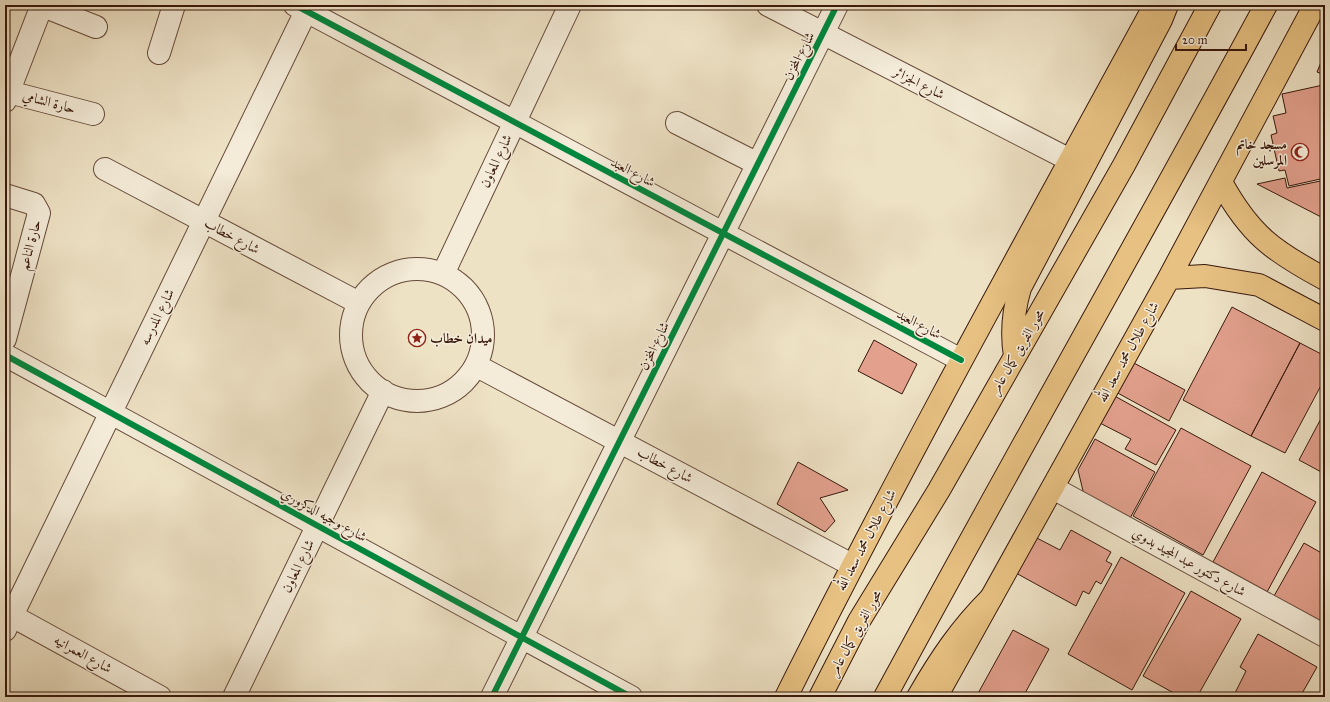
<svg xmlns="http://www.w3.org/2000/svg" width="1330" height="702" font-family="'IM FELL Great Primer',Amiri,serif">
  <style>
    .building { fill: #e2a08d; stroke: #38180c }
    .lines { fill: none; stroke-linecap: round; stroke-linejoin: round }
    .minor-casing { stroke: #664a3a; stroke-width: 24 }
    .major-casing { stroke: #38180c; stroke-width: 24 }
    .highway-casing { stroke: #38180c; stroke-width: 24 }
    .minor { stroke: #f4ecd9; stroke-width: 22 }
    .major { stroke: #e7c182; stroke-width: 22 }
    .highway { stroke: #e7c182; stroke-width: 22 }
    .cycleway-casing { stroke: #f4ecd9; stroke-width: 8 }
    .cycleway { stroke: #00873e; stroke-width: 6 }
    .labels { text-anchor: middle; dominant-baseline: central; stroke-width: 3; stroke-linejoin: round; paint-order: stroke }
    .street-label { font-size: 14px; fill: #38180c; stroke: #f4ecd9 }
    .poi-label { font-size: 14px; font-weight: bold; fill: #38180c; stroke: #f4ecd9; text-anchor: end }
  </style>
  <rect width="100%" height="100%" fill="#eee2c5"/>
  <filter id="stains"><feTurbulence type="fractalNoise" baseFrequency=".005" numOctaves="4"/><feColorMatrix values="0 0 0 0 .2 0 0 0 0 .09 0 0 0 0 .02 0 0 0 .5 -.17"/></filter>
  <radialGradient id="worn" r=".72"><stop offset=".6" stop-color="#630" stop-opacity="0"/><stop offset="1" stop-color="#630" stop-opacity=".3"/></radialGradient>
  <path class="building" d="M1325,53V75L1317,72Z
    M1323,85L1325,93V178L1289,186L1285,170L1279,171L1271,135L1277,133L1273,116L1286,113L1282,94Z
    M1285,178L1287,188L1325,180V219L1257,184Z
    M1232,307L1300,343L1251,436L1183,400Z
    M874,340L917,364L902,394L858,371Z
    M1300,343L1325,356V378L1285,453L1251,436Z
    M1130,361L1185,390L1169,421L1114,391Z
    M1111,394L1176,430L1156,465L1125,449L1131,439L1096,421Z
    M1325,411V474L1299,460Z
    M1181,428L1251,466L1203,555L1133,516Z
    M1095,439L1155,472L1129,520L1084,495L1078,470Z
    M798,462L848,490L820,498L835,521L825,532L777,504Z
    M1262,472L1316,502L1267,592L1213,562Z
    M1071,530L1111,552L1106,561L1112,564L1101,584L1096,581L1089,594L1083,591L1076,606L1014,572L1033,536L1060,550Z
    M1304,543L1325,555V624L1274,596Z
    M1121,557L1185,593L1132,690L1068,654Z
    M1191,591L1241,619L1197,697H1181L1143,676Z
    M1013,630L1049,649L1023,697H976Z
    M1258,634L1317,667L1300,697H1243L1235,693L1246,671L1240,667Z"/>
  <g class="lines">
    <defs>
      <path id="minor" d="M41,5L96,27
        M295,5L961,360
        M768,5L1070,160
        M159,53L174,5
        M5,91L93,114
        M5,101L42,5
        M677,123L758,164
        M105,169L359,303
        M5,195L34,204L39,213L5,339
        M351 335a66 66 0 1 1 132 0a66 66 0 1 1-132 0Z
        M443,274L570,5
        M5,355L631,697
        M477,366L852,565
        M1053,488L1325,636
        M5,612L160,697
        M5,630L309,5
        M234,697L383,391
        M492,697L837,5"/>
      <path id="major" d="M1221,182C1250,235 1273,251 1325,279
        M1169,278L1205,276L1259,285L1325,320
        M786,697C903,463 1030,234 1155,5
        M936,697L1169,278L1315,5"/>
      <path id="highway" d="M1015,356C1011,332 1013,312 1020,288L1161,20L1167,5
        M820,697L859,621L939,490L1124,165L1210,5
        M885,697C1010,465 1141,237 1266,5
        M918,697C940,659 960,629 991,598"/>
    </defs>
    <use href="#minor" class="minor-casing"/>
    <use href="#major" class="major-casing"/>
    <use href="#highway" class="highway-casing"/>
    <use href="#minor" class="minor"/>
    <use href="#major" class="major"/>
    <use href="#highway" class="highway"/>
    <defs>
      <path id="cycleway" d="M295,5L961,360
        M5,355L631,697
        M492,697L837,5"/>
    </defs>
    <use href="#cycleway" class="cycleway-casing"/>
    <use href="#cycleway" class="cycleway"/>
  </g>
  <defs>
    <symbol id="mosque-ring" viewBox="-11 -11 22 22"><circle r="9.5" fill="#f4ecd9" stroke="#8f2418" stroke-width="1.5"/><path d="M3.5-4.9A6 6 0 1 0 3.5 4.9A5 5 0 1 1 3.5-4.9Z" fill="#8f2418"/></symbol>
    <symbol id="sight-ring" viewBox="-11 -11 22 22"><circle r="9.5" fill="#f4ecd9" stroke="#8f2418" stroke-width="1.5"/><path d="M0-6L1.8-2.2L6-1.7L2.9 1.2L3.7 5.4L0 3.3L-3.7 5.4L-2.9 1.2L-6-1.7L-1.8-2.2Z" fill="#8f2418"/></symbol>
  </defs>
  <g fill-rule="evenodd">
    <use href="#mosque-ring" x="1290" y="142" width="20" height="20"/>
    <use href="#sight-ring" x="407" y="328" width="20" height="20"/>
  </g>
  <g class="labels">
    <g class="street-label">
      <text transform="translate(799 56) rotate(-63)">شارع المخزن</text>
      <text transform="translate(919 83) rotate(27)">شارع الجزائر</text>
      <text transform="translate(49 102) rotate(15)">حارة الشامي</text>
      <text transform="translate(496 161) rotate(-65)">شارع المعاون</text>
      <text transform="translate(633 172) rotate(28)">شارع العبد</text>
      <text transform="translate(232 236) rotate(28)">شارع خطاب</text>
      <text transform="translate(30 245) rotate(-75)">حارة الناعم</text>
      <text transform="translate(157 317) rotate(-64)">شارع المدرسه</text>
      <text transform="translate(919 324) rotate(28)">شارع العبد</text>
      <text transform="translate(654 346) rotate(-64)">شارع المخزن</text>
      <text transform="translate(1017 352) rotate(-60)">محور الفريق كمال عامر</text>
      <text transform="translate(1128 352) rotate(-61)">شارع طلال محمد سعد الله</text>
      <text transform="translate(665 465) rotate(28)">شارع خطاب</text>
      <text transform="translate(324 515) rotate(29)">شارع وجيه الدكروري</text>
      <text transform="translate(866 540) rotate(-62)">شارع طلال محمد سعد الله</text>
      <text transform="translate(1189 562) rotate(29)">شارع دكتور عبد المجيد بدوي</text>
      <text transform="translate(298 566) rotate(-64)">شارع المعاون</text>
      <text transform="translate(855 633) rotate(-61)">محور الفريق كمال عامر</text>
      <text transform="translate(83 654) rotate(29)">شارع العمرانيه</text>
    </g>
    <g class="poi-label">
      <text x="1287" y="144">مسجد خاتم<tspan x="1287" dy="16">المرسلين</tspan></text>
      <text x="430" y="338" text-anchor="start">ميدان خطاب</text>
    </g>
  </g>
  <rect width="1330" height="702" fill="none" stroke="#eee2c5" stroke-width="20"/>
  <rect x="6" y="6" width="1318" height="690" fill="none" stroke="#38180c" stroke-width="2"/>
  <rect x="10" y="10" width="1310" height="682" fill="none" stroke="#38180c"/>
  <path d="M1176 44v6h70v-6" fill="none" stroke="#38180c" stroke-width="2"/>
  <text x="1182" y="44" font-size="12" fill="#38180c" stroke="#f4ecd9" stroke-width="3" paint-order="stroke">20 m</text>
  <rect width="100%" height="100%" filter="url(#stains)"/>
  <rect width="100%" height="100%" fill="url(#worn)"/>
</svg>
